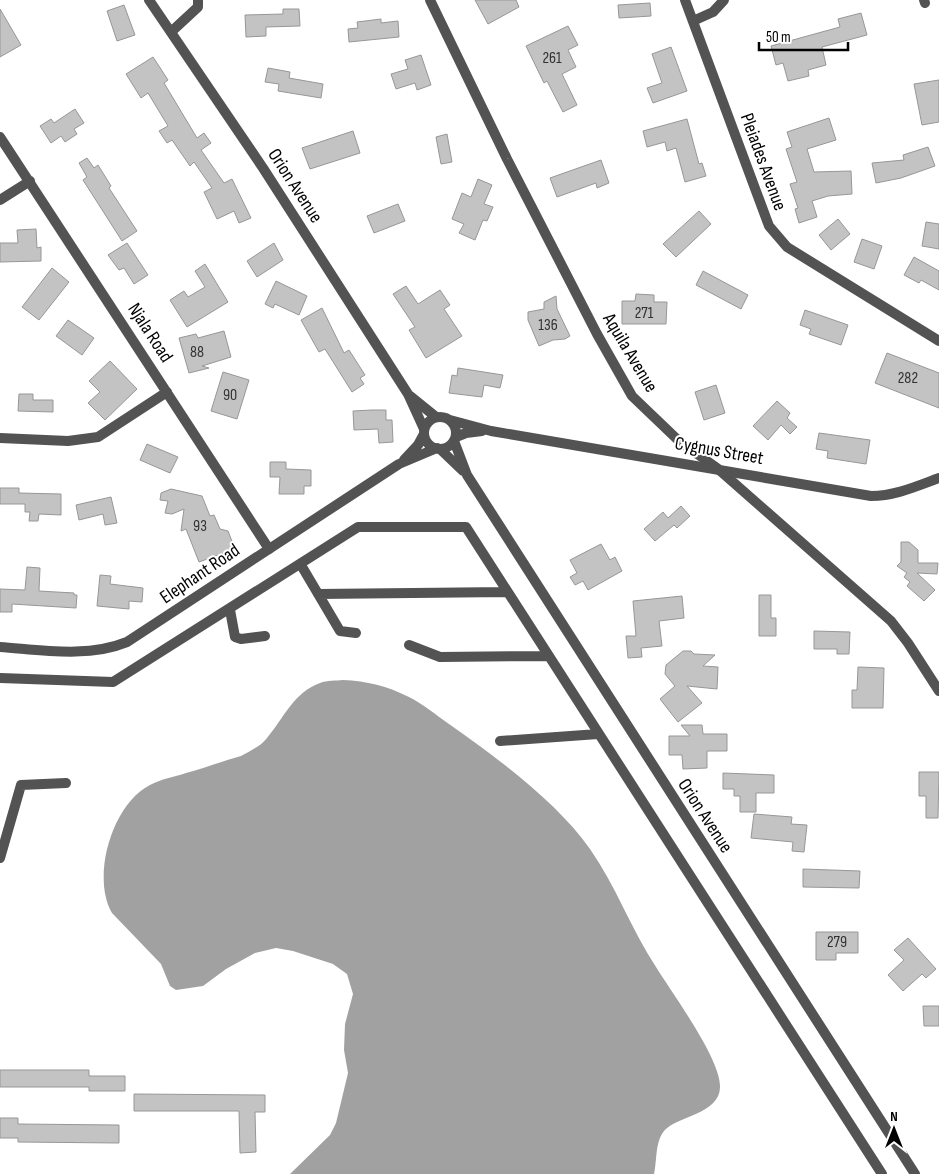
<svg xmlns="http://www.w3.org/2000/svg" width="939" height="1174" font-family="'Sofia Sans Condensed',sans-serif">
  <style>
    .water { fill: #a1a1a1 }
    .building { fill: #c3c3c3; stroke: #979797 }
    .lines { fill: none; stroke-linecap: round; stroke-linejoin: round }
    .minor { stroke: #535353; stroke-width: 10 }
    .tertiary { stroke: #535353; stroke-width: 10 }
    .labels { text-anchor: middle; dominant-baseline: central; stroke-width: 4; stroke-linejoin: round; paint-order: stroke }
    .number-label { font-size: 16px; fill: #313131 }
    .street-label { font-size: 19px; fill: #000; stroke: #fff }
  </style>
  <rect width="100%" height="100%" fill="#fff"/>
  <path class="water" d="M343,680C367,681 387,686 409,697C423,704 436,715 449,724C496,757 557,802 590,849C616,886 631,929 656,967C672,993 720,1058 720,1086C721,1114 676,1116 664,1131C655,1142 657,1161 654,1174H290L330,1135L336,1123L348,1073L344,1050L345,1024L353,994L347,974L333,964L293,951L276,948L255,953L226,969L203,986L176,990L170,986L161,964L112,913C91,877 112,804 150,785C161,779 174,777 186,773C205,768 223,761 241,756C250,751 261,746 267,738C283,719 294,692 320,683C327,680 336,681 343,680Z"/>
  <path class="building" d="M475,0H516L519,7L488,24Z
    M650,3L651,16L619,18L618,5Z
    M124,5L135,35L117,41L107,11Z
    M0,9L21,45L0,57Z
    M283,9H299L300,26L266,27V36L246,37L245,15L283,14Z
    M861,13L867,35L822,47L826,65L808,70L809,76L788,81L783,63L776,65L771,46L840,27L838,19Z
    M381,19V23L398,21L399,37L349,42L348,29L358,28L357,22Z
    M568,26L578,45L568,50L576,67L562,74L577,105L563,112L547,81L544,83L526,46Z
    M671,47L687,91L653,103L647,88L662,83L652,54Z
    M421,55L431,85L417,90L415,83L396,89L391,74L408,69L405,60Z
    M153,57L168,80L164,83L197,138L204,133L211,143L201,150L224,183L232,179L251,218L239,223L234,211L217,219L204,192L212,188L194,162L190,166L172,140L167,143L159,131L168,126L148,93L141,98L126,74Z
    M268,68L290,72L289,78L323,84L321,98L278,91L279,84L265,82Z
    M939,80V122L922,125L914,84Z
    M75,109L84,123L74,129L77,134L65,142L61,136L51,143L40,126L51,119L54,123Z
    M829,118L836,140L807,149L814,172L851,171L852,194L828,196L812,201L817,217L799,223L795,209L798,208L790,184L797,182L786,149L792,147L787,132Z
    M687,119L699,164L702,163L706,176L685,182L676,148L667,151L665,142L647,147L643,131Z
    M353,131L360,153L310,169L302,148Z
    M447,134L452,162L441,164L436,137Z
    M928,147L935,166L901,178L876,183L872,163L904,160L903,155Z
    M87,158L94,168L98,165L111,186L109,188L137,231L122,241L83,180L87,177L79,163Z
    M601,160L609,183L597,188L596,183L557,197L550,178Z
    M478,179L492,185L484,204L493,207L487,221L483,220L475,240L459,233L464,224L452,219L462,193L471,197Z
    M398,204L405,221L374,233L367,216Z
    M699,211L711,224L676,257L663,244Z
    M838,219L850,234L831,250L819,235Z
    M926,222L939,224V249L922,246Z
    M36,229L37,248L41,247V261L0,262V243H18L17,230Z
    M862,239L882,246L874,269L854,262Z
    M127,243L148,275L134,284L124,268L119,270L108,255Z
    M274,243L283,260L257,277L247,261Z
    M914,257L939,271V290L921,280L919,283L904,275Z
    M205,264L228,302L187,327L170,300L184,291L188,297L205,287L195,271Z
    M52,268L69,282L39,320L22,307Z
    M703,271L748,295L741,309L696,285Z
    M276,281L307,296L299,315L275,304L273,308L265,304Z
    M406,286L418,304L440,290L450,305L444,309L462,336L426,358L409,330L415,327L393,294Z
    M636,294L654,295V302H667L666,324H622V301H635Z
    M556,296L557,309L570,336L565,339L553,340L539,346L528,320V312L544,309V302Z
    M322,308L344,353L349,350L365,375L360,378L364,384L352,392L325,349L319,352L301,320Z
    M805,310L848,325L841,345L809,334L811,329L800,325Z
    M68,320L94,338L82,355L56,336Z
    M224,331L231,357L202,366L209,368L189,373L179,338L196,334L198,338Z
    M887,353L939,373V408L875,383Z
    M110,361L137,389L105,420L88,403L100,392L89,381Z
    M458,368L503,375L500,388L484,385L482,397L449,393L452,375L457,376Z
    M223,372L249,380L237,419L211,411Z
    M716,385L725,413L704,420L695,392Z
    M19,394H33V400H53V412L18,411Z
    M777,401L790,413L787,418L797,427L790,434L781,425L768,440L753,426Z
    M372,410H386V420H392L393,442L379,443L378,429L354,430L353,411Z
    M819,433L870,440L866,464L827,458L828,451L816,449Z
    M147,444L178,457L170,473L140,460Z
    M270,462H286V469L311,470V486H304V494H279L280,477H270Z
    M0,488H19V493L61,494V515L39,514L38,521H29L30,512H25V504H0Z
    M171,489L202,496L210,516L214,515L220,529L228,531L235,549L199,562L186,529L181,531L184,509L172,514L165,513L168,501L160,500L161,493Z
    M111,497L117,523L105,525L103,514L79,520L76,505Z
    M681,506L690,516L677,528L674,525L655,541L644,529L663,512L668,518Z
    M901,542H909L918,550V563H938L937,574L917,573L935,590L924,601L907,586L910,582L904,577L907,573L897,566L901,562Z
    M601,544L610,560L615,557L622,571L588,590L583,581L575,585L570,577L577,573L570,560Z
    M27,567L40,568L39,591L74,593V595H77L76,608L12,604V612H0V589L25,590Z
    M100,575L111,576L110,584L143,588L142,602L129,601V609L97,606Z
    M759,595H771V618H776V636H759Z
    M682,596L684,618L659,621L662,646L641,648L642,657L628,658L626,636H636L633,601Z
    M814,631L850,632L849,654H837V649H814Z
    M683,651H691L694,654L715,655L703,666L718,667L717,689L687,686L702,703L678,722L660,699L675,686L665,674L666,665Z
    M858,667L884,668L883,708H852V690H857Z
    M681,725H702L703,734H727V751H707V768L683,769L682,755H669V736H690Z
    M919,772H939L938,818H926V796H919Z
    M723,773L774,775V793H756V812H740V796H734V789H723Z
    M754,814L792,817L791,824L807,825L804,852L792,851L793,842L751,838Z
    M803,869L860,871L859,888L803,887Z
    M816,932H858V953H836V960H816Z
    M908,938L936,969L926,978L922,974L903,991L888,975L904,960L894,950Z
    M923,1006H939V1026H924Z
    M0,1070H89V1076H125V1091H89V1087H0Z
    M134,1094L265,1095V1112H255L256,1152L240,1153L239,1111H134Z
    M0,1118H18V1124L119,1125V1143L18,1142V1138H0Z"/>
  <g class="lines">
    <path class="minor" d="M149,0L263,168L408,394L424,429
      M430,0L507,159L597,334L632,396L679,441L717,468L891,621L908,643L939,691
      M685,0L769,226L787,247L939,341
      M924,0L925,3
      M693,21L713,12L724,0
      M171,32L198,7V0
      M0,137L269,549
      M0,200L30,181
      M410,396L436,417
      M0,438L68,441L98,437L167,392
      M454,441L467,475L915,1174
      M440,449L463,471
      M301,565L340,631L356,633
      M318,594L507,592
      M230,610L235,637L241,639L265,636
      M409,645L440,657L547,656
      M0,678L113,682L358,527H466L882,1174
      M500,741L598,734
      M0,858L21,785L66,783"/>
    <path class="tertiary" d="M424 433a16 16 0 1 1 32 0a16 16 0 1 1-32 0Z
      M450,420L491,431L871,496C895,496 917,486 939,478
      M456,437L466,433L482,431
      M404,460L418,445L424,434
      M0,647C42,650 88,658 127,642L399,464L437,448"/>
  </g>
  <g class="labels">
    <g class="number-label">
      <text x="552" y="58">261</text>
      <text x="644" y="313">271</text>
      <text x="548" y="325">136</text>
      <text x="197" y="352">88</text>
      <text x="908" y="378">282</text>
      <text x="230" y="395">90</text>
      <text x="200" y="526">93</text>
      <text x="837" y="942">279</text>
    </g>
    <g class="street-label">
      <text transform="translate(763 162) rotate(70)">Pleiades Avenue</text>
      <text transform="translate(295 186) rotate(57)">Orion Avenue</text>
      <text transform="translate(150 333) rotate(57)">Njala Road</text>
      <text transform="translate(630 353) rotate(59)">Aquila Avenue</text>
      <text transform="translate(719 451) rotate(10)">Cygnus Street</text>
      <text transform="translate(200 574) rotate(-34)">Elephant Road</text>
      <text transform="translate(705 816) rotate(57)">Orion Avenue</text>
    </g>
  </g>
  <g transform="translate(894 1129)" stroke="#ffffff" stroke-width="4" paint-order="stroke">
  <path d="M0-4L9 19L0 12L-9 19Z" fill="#000000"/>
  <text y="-8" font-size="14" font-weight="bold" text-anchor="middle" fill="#000000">N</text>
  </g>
  <path d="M759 42v8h89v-8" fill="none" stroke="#000000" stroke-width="2.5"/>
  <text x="766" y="42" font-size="15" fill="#000000" stroke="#ffffff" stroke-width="4" paint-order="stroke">50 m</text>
</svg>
